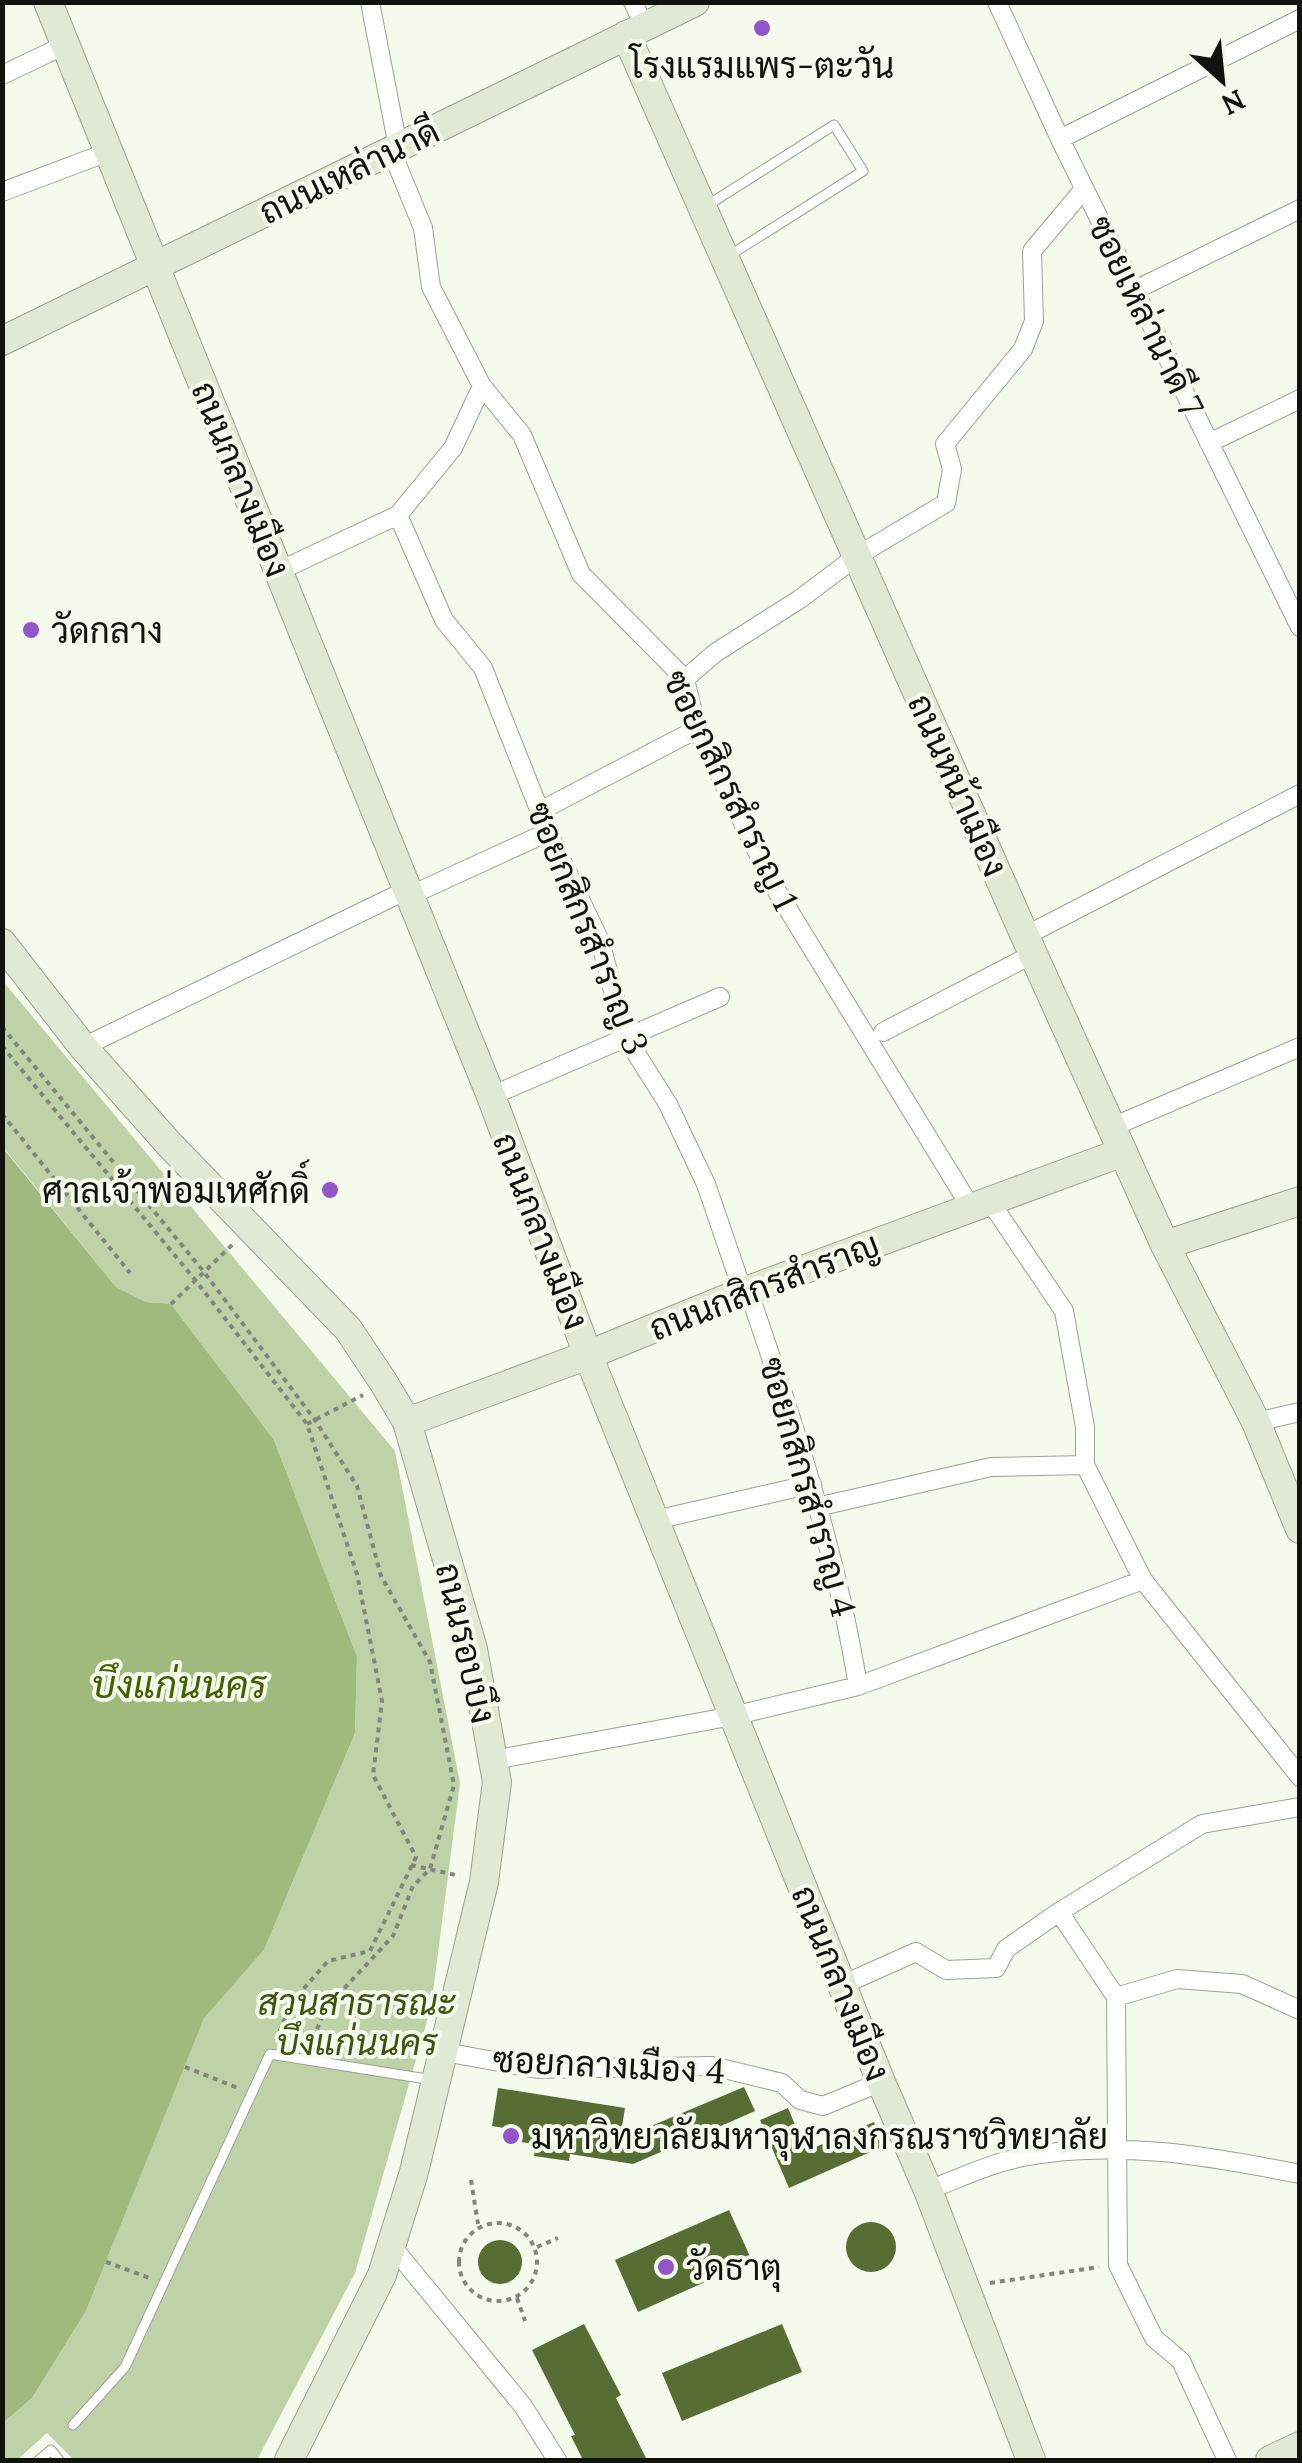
<svg xmlns="http://www.w3.org/2000/svg" width="1302" height="2463" font-family="Lora,Sarabun,serif">
  <style>
    .green { fill: #bfd1a7 }
    .water { fill: #a0b97d }
    .building { fill: #576d34 }
    .lines { fill: none; stroke-linecap: round; stroke-linejoin: round }
    .lane-casing { stroke: #9ca294; stroke-width: 11 }
    .street-casing { stroke: #9ca294; stroke-width: 20 }
    .secondary-casing { stroke: #9ca294; stroke-width: 30 }
    .path { stroke: #82867d; stroke-width: 4; stroke-dasharray: 5 5; stroke-linecap: butt }
    .lane { stroke: #fff; stroke-width: 9 }
    .street { stroke: #fff; stroke-width: 18 }
    .secondary { stroke: #e0e9d3; stroke-width: 28 }
    .poi-dot { fill: #9454ca; stroke: #f4faec; stroke-width: 4 }
    .labels { text-anchor: middle; dominant-baseline: central; stroke-width: 8; stroke-linejoin: round; paint-order: stroke }
    .poi-label { font-size: 35px; fill: #11130f; stroke: #f4faec; text-anchor: start }
    .street-label { font-size: 35px; fill: #11130f; stroke: #f4faec }
    .park-label { font-size: 35px; font-style: italic; fill: #3d5312; stroke: #f4faec }
    .water-label { font-size: 38px; font-style: italic; fill: #435f00; stroke: #f4faec }
  </style>
  <rect width="100%" height="100%" fill="#f4faec"/>
  <path class="green" d="M2,980L395,1451L460,1783L431,2007L355,2273L257,2460H74L47,2433L17,2460H3V2423L32,2398L86,2311L204,2017L264,1950L355,1733L357,1657L274,1440L171,1304L146,1302L116,1287L3,1147Z"/>
  <path class="water" d="M2,1147L116,1287L146,1302L171,1304L274,1440L357,1657L355,1733L264,1950L204,2018L86,2311L32,2398L3,2423Z"/>
  <path class="building" d="M744,2087L755,2111L712,2130L716,2140L688,2152L684,2142L633,2164L570,2154L569,2161L534,2156L536,2144L520,2142L522,2131L492,2126L498,2088L625,2108L620,2139Z
    M788,2108L806,2151L874,2122L884,2146L789,2188L760,2120Z
    M729,2210L752,2261L638,2312L615,2260Z
    M846 2247a25 25 0 1 1 50 0a25 25 0 1 1-50 0Z
    M478 2262a22 22 0 1 1 44 0a22 22 0 1 1-44 0Z
    M584,2324L621,2395L616,2398L647,2460H583L571,2436L575,2435L532,2350Z
    M782,2324L802,2372L682,2421L662,2373Z"/>
  <g class="lines">
    <defs>
      <path id="lane" d="M708,205L834,125L863,171L727,257
        M73,2425L125,2367L270,2054L433,2080
        M39,2460L51,2450L59,2460"/>
      <path id="street" d="M370,2L398,147
        M633,2L644,26
        M997,2L1060,139L1300,627
        M2,75L65,45
        M1060,139L1300,19
        M391,150L423,228L431,287L482,386L522,435L581,574L685,679L697,729L775,888L970,1206
        M2,192L108,152
        M1135,290L1300,209
        M1209,443L1300,399
        M398,515L444,620L483,668L548,832L600,941L625,1036L668,1104L706,1184L743,1292
        M279,571L398,515L453,448L482,386
        M685,679L715,653L800,599L857,556L946,503L952,469L945,444L1023,349L1034,321L1032,251L1084,189
        M540,811L697,729
        M409,896L548,832
        M1025,936L1300,794
        M883,1032L1033,954
        M83,1047L407,890
        M491,1096L720,997
        M1112,1127L1300,1047
        M989,1200L1064,1311L1085,1427V1465L1143,1580L1300,1777
        M748,1290C793,1420 836,1550 858,1686
        M1256,1422L1300,1412
        M817,1507L991,1467L1085,1465
        M655,1520L812,1484
        M493,1760L733,1716L858,1686L1143,1580
        M1059,1912L1116,1997
        M842,1985L916,1952L946,1970L996,1968L1006,1949L1059,1912L1202,1824L1300,1807
        M1116,1997L1118,2265L1154,2338L1181,2361L1227,2460
        M1116,1997L1177,1979L1242,1984L1300,2010
        M444,2052L538,2069L712,2066L782,2083L800,2100L823,2106L881,2082
        M928,2190C958,2179 991,2163 1023,2157C1115,2139 1209,2156 1300,2174
        M391,2245L523,2406L557,2460"/>
      <path id="secondary" d="M48,2L491,1096L588,1355L881,2082L928,2190L1031,2460
        M626,35L1033,954L1165,1245L1256,1422L1300,1529
        M2,341L695,2
        M2,943L83,1047L169,1144L348,1329L384,1383L407,1422L473,1649L497,1782L484,1882L414,2172L382,2275L289,2460
        M1165,1245L1300,1201
        M407,1422L588,1355L743,1292L1123,1152
        M1270,2460L1300,2446"/>
    </defs>
    <use href="#lane" class="lane-casing"/>
    <use href="#street" class="street-casing"/>
    <use href="#secondary" class="secondary-casing"/>
    <path class="path" d="M2,1027L204,1272L315,1420L357,1486L381,1576L430,1662L454,1785L430,1869L413,1886L393,1936L326,2008L309,2048
      M2,1046L196,1281L307,1424L357,1574L382,1701L373,1775L416,1857L370,1951L328,1961L292,2002L275,2042
      M2,1114L130,1273
      M171,1304L233,1244
      M307,1424L363,1395
      M411,1865L460,1876
      M185,2067L238,2088
      M471,2180L478,2224
      M459 2262a39 39 0 1 1 78 0a39 39 0 1 1-78 0Z
      M537,2247L558,2238
      M106,2262L152,2279
      M990,2283L1099,2267
      M517,2298L525,2321"/>
    <use href="#lane" class="lane"/>
    <use href="#street" class="street"/>
    <use href="#secondary" class="secondary"/>
  </g>
  <g class="poi-dot">
    <circle cx="762" cy="28" r="10"/>
    <circle cx="31" cy="630" r="10"/>
    <circle cx="330" cy="1190" r="10"/>
    <circle cx="511" cy="2136" r="10"/>
    <circle cx="666" cy="2267" r="10"/>
  </g>
  <g class="labels">
    <g class="poi-label">
      <text x="762" y="65" text-anchor="middle">โรงแรมแพร-ตะวัน</text>
      <text x="51" y="630">วัดกลาง</text>
      <text x="310" y="1190" text-anchor="end">ศาลเจ้าพ่อมเหศักดิ์</text>
      <text x="531" y="2136">มหาวิทยาลัยมหาจุฬาลงกรณราชวิทยาลัย</text>
      <text x="686" y="2267">วัดธาตุ</text>
    </g>
    <g class="street-label">
      <text transform="translate(349 171) rotate(-26)">ถนนเหล่านาดี</text>
      <text transform="translate(1146 316) rotate(64)">ซอยเหล่านาดี 7</text>
      <text transform="translate(241 479) rotate(68)">ถนนกลางเมือง</text>
      <text transform="translate(958 785) rotate(66)">ถนนหน้าเมือง</text>
      <text transform="translate(731 790) rotate(64)">ซอยกสิกรสำราญ 1</text>
      <text transform="translate(588 928) rotate(68)">ซอยกสิกรสำราญ 3</text>
      <text transform="translate(541 1231) rotate(69)">ถนนกลางเมือง</text>
      <text transform="translate(764 1286) rotate(-21)">ถนนกสิกรสำราญ</text>
      <text transform="translate(808 1487) rotate(74)">ซอยกสิกรสำราญ 4</text>
      <text transform="translate(466 1643) rotate(77)">ถนนรอบบึง</text>
      <text transform="translate(841 1983) rotate(68)">ถนนกลางเมือง</text>
      <text transform="translate(609 2065) rotate(3)">ซอยกลางเมือง 4</text>
    </g>
    <g class="park-label">
      <text x="357" y="2002">สวนสาธารณะ<tspan x="357" dy="40">บึงแก่นนคร</tspan></text>
    </g>
    <g class="water-label">
      <text x="179" y="1684">บึงแก่นนคร</text>
    </g>
  </g>
  <rect width="1302" height="2463" fill="none" stroke="#11130f" stroke-width="10"/>
  <g transform="translate(1222 80) rotate(153)" stroke="#f4faec" stroke-width="8" paint-order="stroke">
  <path d="M0-8L18 38L0 25L-18 38Z" fill="#11130f"/>
  <text y="-15" font-size="28" font-weight="bold" text-anchor="middle" fill="#11130f">N</text>
  </g>
</svg>
